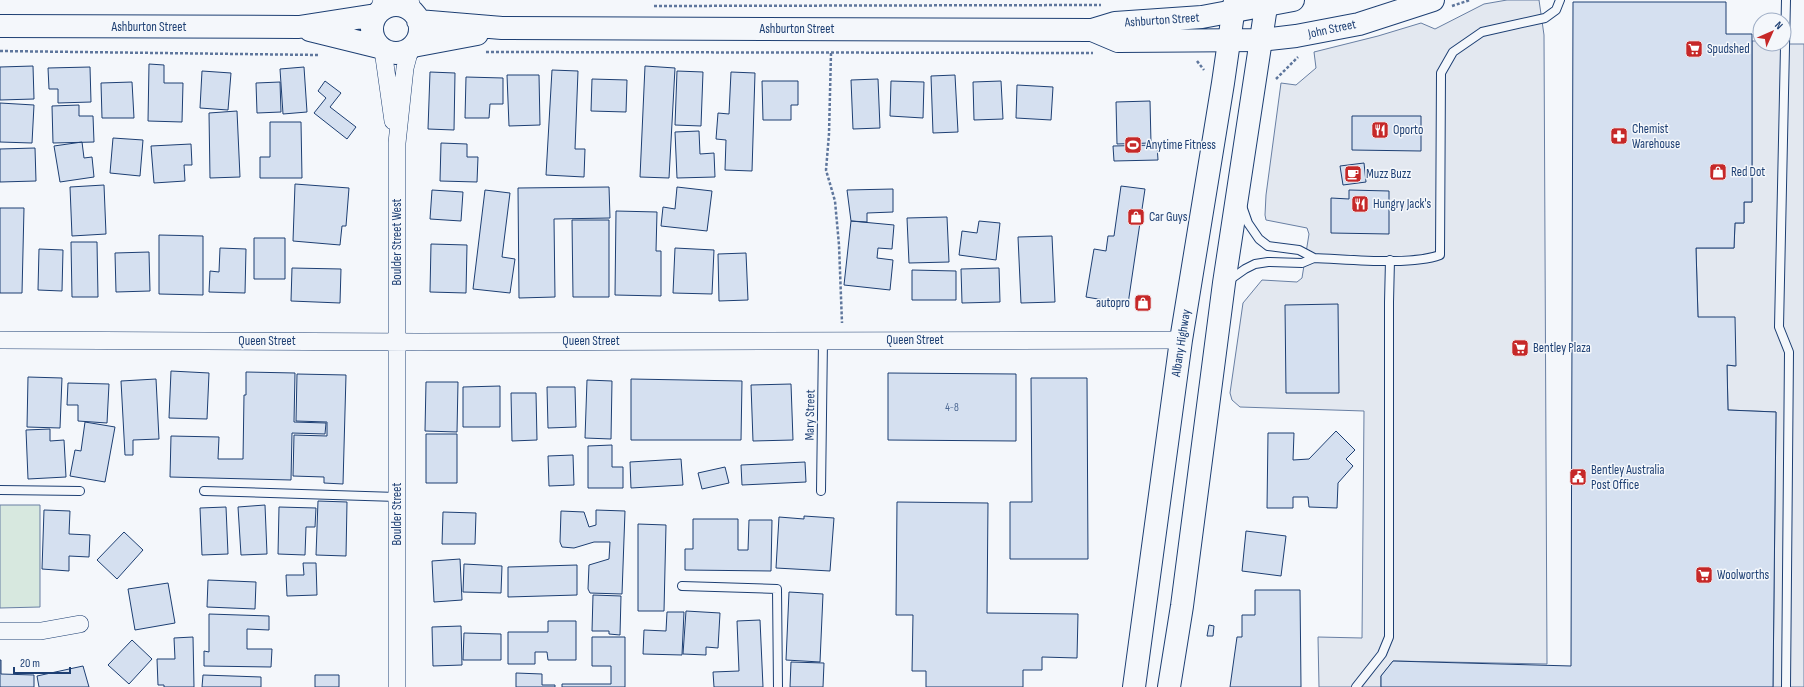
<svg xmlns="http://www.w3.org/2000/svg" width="1804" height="687" font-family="'Sofia Sans Condensed',sans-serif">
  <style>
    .green { fill: #d7e8df; stroke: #687fa3 }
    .parking { fill: #e3e8f0; stroke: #687fa3 }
    .building { fill: #d5e0f0; stroke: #1d3f73 }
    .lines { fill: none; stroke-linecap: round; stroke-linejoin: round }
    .lane-casing { stroke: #1d3f73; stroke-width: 10 }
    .street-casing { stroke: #1d3f73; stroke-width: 18 }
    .secondary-casing { stroke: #1d3f73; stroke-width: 24 }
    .highway-casing { stroke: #1d3f73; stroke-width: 24 }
    .path { stroke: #5e769c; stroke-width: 2.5; stroke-dasharray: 3 2; stroke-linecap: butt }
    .lane { stroke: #f4f7fb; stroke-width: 8 }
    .street { stroke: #f4f7fb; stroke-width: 17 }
    .secondary { stroke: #f4f7fb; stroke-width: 22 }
    .highway { stroke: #f4f7fb; stroke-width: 22 }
    .labels { text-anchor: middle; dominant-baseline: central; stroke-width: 3; stroke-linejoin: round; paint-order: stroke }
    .number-label { font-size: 11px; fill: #4b6792 }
    .street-label { font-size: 13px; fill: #1d3f73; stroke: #f4f7fb }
    .poi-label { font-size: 13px; fill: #1d3f73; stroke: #f4f7fb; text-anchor: start }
  </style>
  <rect width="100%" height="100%" fill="#f4f7fb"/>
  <path class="green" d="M0,505H40V607L0,608Z"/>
  <path class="parking" d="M1507,0H1539L1544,35L1547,664L1393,661L1381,676V687H1319L1318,637L1362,638L1364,411L1240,407L1232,400L1230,393L1243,303L1262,280L1297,282L1302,278L1309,234L1307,228L1266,220L1265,215L1266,195L1281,83L1296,85L1316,68L1314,52L1378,36L1421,23L1435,29L1484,4Z
    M1752,41H1760V44H1804V687H1773L1776,412L1728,410L1727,365L1735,366L1698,317L1696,248H1734L1735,223H1744V202H1752Z"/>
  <path class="building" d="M1573,2H1726V34H1752V202H1744V223H1735L1734,248H1696L1698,317H1735L1736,366L1727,365L1728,410L1776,412L1773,687H1381V676L1393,661L1571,666Z
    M149,64L164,65V83H183L182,122L148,121Z
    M33,66L34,99L0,100V67Z
    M645,66L675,68L669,178L640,177Z
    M90,67L91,102L58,103V89H49L48,68Z
    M304,67L307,112L283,114L280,69Z
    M552,70L578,71L575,149H585L584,177L546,175Z
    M202,71L231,73L228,110L200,108Z
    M677,71L703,72L701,126L675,125Z
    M430,72L455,73L454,130L428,129Z
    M731,72L755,73L752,171L725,170L726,140L716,139L718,113L729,114Z
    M507,75H539L540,125L509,126Z
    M955,75L958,132L933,133L931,76Z
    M466,77L503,78V104H490L489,118H465Z
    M592,79L627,80L626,112L591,111Z
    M878,79L880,128L853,129L851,80Z
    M325,81L341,93L330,107L356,127L347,139L314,113L326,98L318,91Z
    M762,81H798V105H791V120H763Z
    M891,81L924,82L923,118L890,116Z
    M1001,81L1003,119L974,120L973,82Z
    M132,82L134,118H102L101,83Z
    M280,82L281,112L257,113L256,83Z
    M1017,85L1053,87L1051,120L1016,118Z
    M1150,101L1151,143L1117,144L1116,102Z
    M0,103L34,105L32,143L0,142Z
    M79,105V116H93L94,142L53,143L52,106Z
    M237,111L240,177L210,178L209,113Z
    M1352,116H1421V151L1352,150Z
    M270,122H301L302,178H260V157H270Z
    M699,131L700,154L714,153L715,177L677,178L675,132Z
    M113,138L143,140L140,176L110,173Z
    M82,142L84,158L92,157L94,177L60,182L54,146Z
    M441,143L467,144V157H478L477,182L440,181Z
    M191,144L192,165H184L185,181L154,183L151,146Z
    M1157,145L1158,160L1114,161L1113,146Z
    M35,148L36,181L0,182V149Z
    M1364,163L1366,182L1343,185L1340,166Z
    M295,184L349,188L346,226H342L340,245L293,241Z
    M104,185L106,234L72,236L70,187Z
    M1121,186L1145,189L1128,304L1086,297L1094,249L1106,251L1108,236H1114Z
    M609,187L610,218L554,219L555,297L519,298L518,188Z
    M677,187L712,191L707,231L661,226L663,207L675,209Z
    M893,189V212L867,213V222L851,221L847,190Z
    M432,190L463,192L461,221L430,219Z
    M485,190L510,193L502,257L515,259L510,293L473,289Z
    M1349,190L1389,191V234L1331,233V198L1349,199Z
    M0,208H24L22,293H0Z
    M616,211L657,212L656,251H661V296L615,295Z
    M947,217L949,262L909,263L907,218Z
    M572,220H609V297H573Z
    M851,221L894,225L892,249L878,248L877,258L893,260L890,290L844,285Z
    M979,221L1000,223L996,260L959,255L962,231L977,233Z
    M159,235L203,236V295L159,294Z
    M1052,236L1055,302L1021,303L1018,237Z
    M254,238H285V279H254Z
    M71,242H97L98,297H72Z
    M431,244L467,245L466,293L430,292Z
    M220,248L246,249L245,293L209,292L210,271L219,272Z
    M675,248L714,250L712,294L673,293Z
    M39,249L63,250L62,291L38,290Z
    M149,252L150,291L116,292L115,253Z
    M746,253L748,300L719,301L718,254Z
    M292,268L341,269L340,303L291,301Z
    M999,268L1000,302L962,303L961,269Z
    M912,270L956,271V300H912Z
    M1338,304L1339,393H1286L1285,305Z
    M171,371L209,373L207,419L169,418Z
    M246,372L295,373L294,422L326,423L325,434L292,433L291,480L170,477L171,436L219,437L218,459H243L244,395H246Z
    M888,373L1016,374V441L888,440Z
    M297,374L346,375L343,484L324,483V477L293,476L294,435L327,436V422L296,421Z
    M28,377L62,378L60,428L27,427Z
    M1031,378H1087L1088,559H1010V502H1032Z
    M156,379L159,439L133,440V455H125L121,381Z
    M631,379L742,381L741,440H631Z
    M587,380L612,381L611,439L585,438Z
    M426,382H458L457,432L425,431Z
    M68,383L109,384L107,423L78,421V405H67Z
    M791,384L793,440L753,441L751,385Z
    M500,386V427H463V387Z
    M547,387H575L576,427L548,428Z
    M511,393H536L537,440L512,441Z
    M85,422L115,427L105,482L70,476L75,450L81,451Z
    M50,429V441L64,440L66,477L28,479L26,430Z
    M1336,431L1355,450L1346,459L1353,466L1338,483L1337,508L1309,507L1308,497H1293V508H1267L1268,433H1294L1293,460L1309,459Z
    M426,434H457V483H426Z
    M612,445V467H623V488H588V446Z
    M573,455L574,485L549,486L548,456Z
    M681,459L683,485L631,488L630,462Z
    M805,462L806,482L742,485L741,465Z
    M725,467L729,483L702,489L698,473Z
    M318,501L347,502L346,556L316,555Z
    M897,502L988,503L987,613L1078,614L1077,658L1042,657V670H1023V687H926V671H912L913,615H896Z
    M265,505L267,554L241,555L238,507Z
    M226,507L228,554L202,555L200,508Z
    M279,507L316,508L315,527H306L305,555L278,554Z
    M44,510L70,511L69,534L90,535L89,557L69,556V571L42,569Z
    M596,510L625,511L622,594L590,593L588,589L589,565L609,559L610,542H594L574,548L562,547L560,542L561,511L584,512L589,527L596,525Z
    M443,512L476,513L475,544H442Z
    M804,516L834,518L830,571L776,568L779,517L804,519Z
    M693,519H738V550H748L749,520H772L771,571L685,570V549H693Z
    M638,524L666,525L664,611H638Z
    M1246,531L1286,536L1281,576L1242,571Z
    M124,532L143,550L117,579L97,560Z
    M460,559L462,600L434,602L432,561Z
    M303,563H316L317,595L287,596L286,575H304Z
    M464,564L502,566L501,593L463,592Z
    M577,565V595L508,597V567Z
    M208,580L256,582L255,609L207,607Z
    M168,583L175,623L135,630L128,589Z
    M1255,590H1300L1301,687H1230L1237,637H1242V615H1255Z
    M789,592L823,594L820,662L786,660Z
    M593,595L621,596L620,635L609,634V631H592Z
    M686,611L720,613L718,648L706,647V655L683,654Z
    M667,612H684L682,655L643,654L644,630L666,631Z
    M209,614L269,616V630L247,629V649H272L271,667L204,666V651L209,652Z
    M760,620L763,687H714L713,672L739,671L737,621Z
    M548,621H576V660H548L547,652H535V664H508V632H548Z
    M1209,625L1214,626L1213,636H1207Z
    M461,626L462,665L433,666L432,627Z
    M464,633L501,634V660H463Z
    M193,637L194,687H164V685H158L157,659H175L174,638Z
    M592,637H625V687H562V684H611V666H592Z
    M132,640L152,659L129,684L108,665Z
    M0,660H1V674L34,675V687H0Z
    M791,662L824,663L823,687H790Z
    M83,666L89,687H39L37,676Z
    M516,673L542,674V685H555V687H516Z
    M203,675L261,677V687H202Z
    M315,675H339V687H315Z"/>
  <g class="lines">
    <defs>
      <path id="lane" d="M1786,0L1779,327L1789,352L1786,687
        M1242,206L1248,223L1259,239L1268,246L1299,250L1314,258
        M1228,281L1245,269L1255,264L1268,262L1302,263L1314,258C1347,259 1410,266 1440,255L1441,73L1453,52L1482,32L1545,18L1556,10L1560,0
        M0,490L80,491
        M204,491L397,497
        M821,491L823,340
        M682,586L777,589L778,687
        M1356,687L1382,654L1389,637V302L1390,260"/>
      <path id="street" d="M410,0L413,13
        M379,11L382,0
        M383,50L393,121
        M0,340L419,342L1181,340
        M0,631H41L80,624
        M397,687V143L405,68L410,49"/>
      <path id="secondary" d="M372 29a24 24 0 1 1 48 0a24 24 0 1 1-48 0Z
        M418,21L502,28L1092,30L1115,23L1202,17L1293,0
        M0,26L299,27L376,15
        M310,30L379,47
        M1092,30L1118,41L1261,40L1296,36L1359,24L1433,0
        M413,46L477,34"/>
      <path id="highway" d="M1134,687L1181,340L1223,83L1235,0
        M1169,687L1182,606L1224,283L1267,0"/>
    </defs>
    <use href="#lane" class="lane-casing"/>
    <use href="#street" class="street-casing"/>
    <use href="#secondary" class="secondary-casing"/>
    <use href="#highway" class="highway-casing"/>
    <path class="path" d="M654,6L1101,5
      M1452,6L1470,0
      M0,51L319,55
      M486,52L1093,53
      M831,53L829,134L826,170L835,201L839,245L842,323
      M1197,61L1204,70
      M1276,79L1298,57"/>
    <use href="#lane" class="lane"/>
    <use href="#street" class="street"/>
    <use href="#secondary" class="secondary"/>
    <use href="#highway" class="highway"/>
  </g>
  <defs>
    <symbol id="supermarket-square" viewBox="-11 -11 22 22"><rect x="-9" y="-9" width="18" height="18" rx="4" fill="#c62828" stroke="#f4f7fb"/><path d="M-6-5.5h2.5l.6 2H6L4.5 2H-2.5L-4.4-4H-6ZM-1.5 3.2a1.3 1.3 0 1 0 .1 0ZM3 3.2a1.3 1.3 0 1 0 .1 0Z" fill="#fff"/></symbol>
    <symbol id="restaurant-square" viewBox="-11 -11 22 22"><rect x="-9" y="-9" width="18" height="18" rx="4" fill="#c62828" stroke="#f4f7fb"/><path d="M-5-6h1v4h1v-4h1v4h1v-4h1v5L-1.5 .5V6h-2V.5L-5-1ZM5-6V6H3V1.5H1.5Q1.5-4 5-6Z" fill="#fff"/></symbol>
    <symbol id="pharmacy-square" viewBox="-11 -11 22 22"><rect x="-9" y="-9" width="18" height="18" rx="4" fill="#c62828" stroke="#f4f7fb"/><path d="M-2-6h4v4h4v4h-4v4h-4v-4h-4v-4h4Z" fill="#fff"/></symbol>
    <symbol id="stadium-square" viewBox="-11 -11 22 22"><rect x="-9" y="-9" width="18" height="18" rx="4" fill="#c62828" stroke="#f4f7fb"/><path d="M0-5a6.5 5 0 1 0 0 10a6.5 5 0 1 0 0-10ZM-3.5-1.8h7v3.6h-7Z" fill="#fff"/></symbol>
    <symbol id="shop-square" viewBox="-11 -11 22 22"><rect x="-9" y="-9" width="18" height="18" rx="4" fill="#c62828" stroke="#f4f7fb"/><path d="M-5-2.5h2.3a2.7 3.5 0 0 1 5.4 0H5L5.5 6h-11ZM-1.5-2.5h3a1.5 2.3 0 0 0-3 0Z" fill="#fff"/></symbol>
    <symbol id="cafe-square" viewBox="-11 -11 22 22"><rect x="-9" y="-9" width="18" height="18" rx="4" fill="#c62828" stroke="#f4f7fb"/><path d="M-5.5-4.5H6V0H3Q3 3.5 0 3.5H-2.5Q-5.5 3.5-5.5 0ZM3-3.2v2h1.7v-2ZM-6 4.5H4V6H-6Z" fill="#fff"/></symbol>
    <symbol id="civic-square" viewBox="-11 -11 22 22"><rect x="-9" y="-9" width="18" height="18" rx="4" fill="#c62828" stroke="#f4f7fb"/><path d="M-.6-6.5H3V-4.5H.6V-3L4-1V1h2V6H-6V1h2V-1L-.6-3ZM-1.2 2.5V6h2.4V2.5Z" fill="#fff"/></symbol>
  </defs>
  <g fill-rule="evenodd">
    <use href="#supermarket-square" x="1684" y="39" width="20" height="20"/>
    <use href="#restaurant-square" x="1370" y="120" width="20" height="20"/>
    <use href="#pharmacy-square" x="1609" y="126" width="20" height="20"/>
    <use href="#stadium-square" x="1123" y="135" width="20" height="20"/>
    <use href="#shop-square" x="1708" y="162" width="20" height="20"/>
    <use href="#cafe-square" x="1343" y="164" width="20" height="20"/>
    <use href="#restaurant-square" x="1350" y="194" width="20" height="20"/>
    <use href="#shop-square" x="1126" y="207" width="20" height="20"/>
    <use href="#shop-square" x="1133" y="293" width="20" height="20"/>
    <use href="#supermarket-square" x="1510" y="338" width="20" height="20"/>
    <use href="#civic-square" x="1568" y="467" width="20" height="20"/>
    <use href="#supermarket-square" x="1694" y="565" width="20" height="20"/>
  </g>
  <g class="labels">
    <g class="number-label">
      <text x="952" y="407">4-8</text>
    </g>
    <g class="street-label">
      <text transform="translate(1162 20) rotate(-4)">Ashburton Street</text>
      <text x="149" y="27">Ashburton Street</text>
      <text x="797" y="29">Ashburton Street</text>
      <text transform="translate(1332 29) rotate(-12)">John Street</text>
      <text transform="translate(397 242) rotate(-90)">Boulder Street West</text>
      <text x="915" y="340">Queen Street</text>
      <text x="267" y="341">Queen Street</text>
      <text x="591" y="341">Queen Street</text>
      <text transform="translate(1181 343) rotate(-81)">Albany Highway</text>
      <text transform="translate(810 415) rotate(-89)">Mary Street</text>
      <text transform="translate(397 514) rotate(-90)">Boulder Street</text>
    </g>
    <g class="poi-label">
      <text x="1707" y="49">Spudshed</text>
      <text x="1632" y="129">Chemist<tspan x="1632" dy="15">Warehouse</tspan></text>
      <text x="1393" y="130">Oporto</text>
      <text x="1146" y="145">Anytime Fitness</text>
      <text x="1731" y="172">Red Dot</text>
      <text x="1366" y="174">Muzz Buzz</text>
      <text x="1373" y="204">Hungry Jack's</text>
      <text x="1149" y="217">Car Guys</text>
      <text x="1130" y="303" text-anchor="end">autopro</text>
      <text x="1533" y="348">Bentley Plaza</text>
      <text x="1591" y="470">Bentley Australia<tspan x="1591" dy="15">Post Office</tspan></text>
      <text x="1717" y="575">Woolworths</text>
    </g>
  </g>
  <g transform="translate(1772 32) rotate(45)"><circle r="19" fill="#f4f7fb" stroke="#9eadc5"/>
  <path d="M0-3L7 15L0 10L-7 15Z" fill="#c62828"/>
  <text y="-6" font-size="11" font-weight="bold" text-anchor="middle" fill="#1d3f73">N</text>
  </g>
  <path d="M14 667v6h56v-6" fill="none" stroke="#1d3f73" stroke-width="2"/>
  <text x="20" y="667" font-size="12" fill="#1d3f73" stroke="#f4f7fb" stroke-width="3" paint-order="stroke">20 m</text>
</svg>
